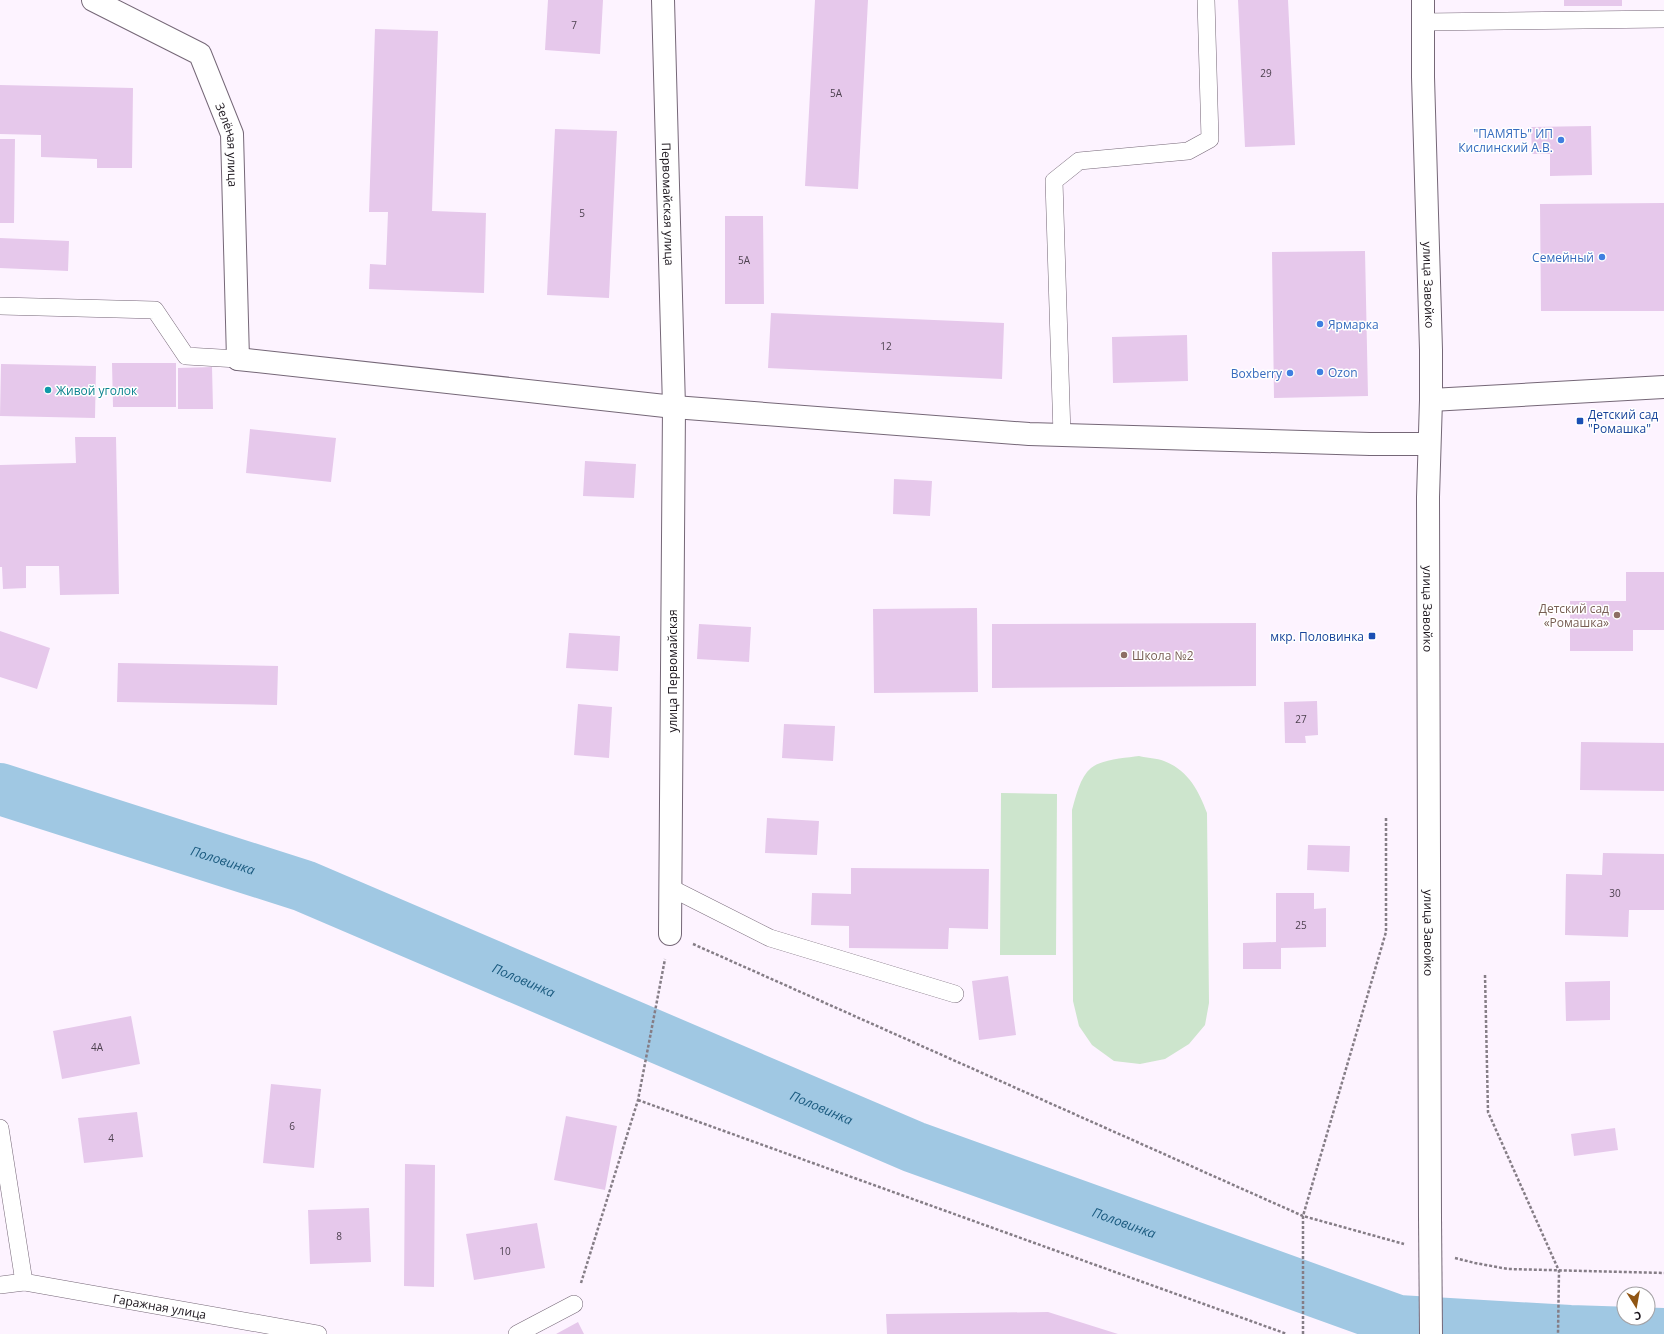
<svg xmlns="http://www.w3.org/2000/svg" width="1664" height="1334" font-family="'Open Sans',sans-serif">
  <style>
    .green { fill: #cde5cd }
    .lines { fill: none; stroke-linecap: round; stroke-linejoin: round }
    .river { stroke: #a0c8e3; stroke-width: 52 }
    .building { fill: #e6c8eb }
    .service-casing { stroke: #756777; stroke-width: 18 }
    .minor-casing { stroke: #756777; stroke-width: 24 }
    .tertiary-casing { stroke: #756777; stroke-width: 24 }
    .secondary-casing { stroke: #756777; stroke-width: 24 }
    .path { stroke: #857d86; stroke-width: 2.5; stroke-dasharray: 3 2; stroke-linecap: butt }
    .service { stroke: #fff; stroke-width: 17 }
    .minor { stroke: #fff; stroke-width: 22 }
    .tertiary { stroke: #fff; stroke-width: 22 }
    .secondary { stroke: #fff; stroke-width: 22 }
    .secondary-bridge-casing { stroke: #756777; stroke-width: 24; stroke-linecap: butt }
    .secondary-bridge { stroke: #fff; stroke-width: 22 }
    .shop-dot { fill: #3f7fe0; stroke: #fff; stroke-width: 1.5 }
    .culture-dot { fill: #0f9aa8; stroke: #fff; stroke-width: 1.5 }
    .transit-dot { fill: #1a4fb4; stroke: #fff; stroke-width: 1.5 }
    .education-dot { fill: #8d6e63; stroke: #fff; stroke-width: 1.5 }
    .labels { text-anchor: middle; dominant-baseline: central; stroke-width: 3; stroke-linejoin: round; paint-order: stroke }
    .number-label { font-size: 10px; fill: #4d414f }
    .shop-label { font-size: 12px; fill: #366cbe; stroke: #fff; text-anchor: end }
    .street-label { font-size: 12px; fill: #1a141b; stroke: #fff }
    .culture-label { font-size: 12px; fill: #0d838f; stroke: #fff; text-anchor: start }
    .transit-label { font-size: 12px; fill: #164399; stroke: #fff; text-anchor: start }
    .education-label { font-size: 12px; fill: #785e54; stroke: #fff; text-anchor: end }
    .water-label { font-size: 13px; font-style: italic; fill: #1a5a7f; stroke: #fff }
  </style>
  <rect width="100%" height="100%" fill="#fdf3ff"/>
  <path class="green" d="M1139,756C1147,758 1157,758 1164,761C1188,770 1199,791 1207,813L1209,1003L1205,1025L1189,1044L1165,1059L1140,1064L1114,1061L1092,1045L1079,1026L1073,1001L1072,810C1076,796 1080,777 1091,768C1102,759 1126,758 1139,756Z
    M1001,793L1057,794L1056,955H1000Z"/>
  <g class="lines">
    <path class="river" id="s1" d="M0,789L304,886L914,1147L1398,1321L1570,1331L1664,1334"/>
  </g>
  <path class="building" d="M548,0H603L600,54L545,50Z
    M815,0H868L858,189L805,186Z
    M1238,0H1288L1295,145L1245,147Z
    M1564,0H1622V6H1564Z
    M375,29L438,31L432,211L486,213L484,293L369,289L370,264L386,265L388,212H369Z
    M0,85L133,88L132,168H97V159L41,157V135L0,134Z
    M1591,126L1592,175L1550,176V154H1532L1531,127Z
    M555,129L617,131L609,298L547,295Z
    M0,139H15L14,223H0Z
    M1664,203V311H1541L1540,204Z
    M725,216H763L764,304H725Z
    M0,238L69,241L68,271L0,268Z
    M1365,251L1368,396L1274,398L1272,252Z
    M771,313L1004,323L1002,379L768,368Z
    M1187,335L1188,381L1113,383L1112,337Z
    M112,363H176V407H113Z
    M1,364L96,366L95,418L0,416Z
    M212,367L213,409H178V368Z
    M250,429L336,438L331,482L246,473Z
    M75,437H116L119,594L60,595L59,566H26V588L3,589L2,567H0V465L76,463Z
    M585,461L636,464L634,498L583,496Z
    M894,479L932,481L930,516L893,514Z
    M1626,572H1664V630H1633V651H1570V601H1626Z
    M977,608L978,692L874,693L873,609Z
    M1256,623V686L992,688V624Z
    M699,624L751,627L749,662L697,659Z
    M0,631L50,648L37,689L0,677Z
    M569,633L620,636L618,671L566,668Z
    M118,663L278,666L277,705L117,702Z
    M1317,701L1318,735L1305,736L1306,743H1285L1284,702Z
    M578,704L612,707L609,758L574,755Z
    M784,724L835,726L833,761L782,758Z
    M1581,742L1664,743V791L1580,790Z
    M767,818L819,821L817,855L765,853Z
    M1308,845L1350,846L1349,872L1307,870Z
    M1603,853L1664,854V910H1629L1628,937L1565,935L1566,874L1602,875Z
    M851,868L989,869L988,929L949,928L948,949L849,948V926L811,925L812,893L851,894Z
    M1276,893H1314V909L1326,908V947L1281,948V969H1243V943L1276,942Z
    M1008,976L1016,1035L979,1040L972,981Z
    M1610,981V1020L1566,1021L1565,982Z
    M131,1016L140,1064L62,1079L53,1031Z
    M271,1084L321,1089L314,1168L263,1163Z
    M137,1112L143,1157L84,1163L78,1118Z
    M566,1116L617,1126L605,1190L554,1180Z
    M1615,1128L1618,1150L1574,1156L1571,1134Z
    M405,1164L435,1165L434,1287L404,1286Z
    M369,1208L371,1262L310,1264L308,1210Z
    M537,1223L545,1268L474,1280L466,1234Z
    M1048,1312L1118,1334H887L886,1314Z
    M578,1322L584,1334H556Z"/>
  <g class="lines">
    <defs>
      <g id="service">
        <path d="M1423,22L1664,19"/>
        <path d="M0,306L155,310L186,356L238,359"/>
        <path d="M1062,435L1054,181L1079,161L1188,151L1210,139L1206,0"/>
        <path d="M671,888L770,938L955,994"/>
        <path d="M0,1128L24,1282"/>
        <path id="s2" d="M0,1285L24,1282L318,1334"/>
        <path d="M517,1334L574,1304"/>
      </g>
      <g id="minor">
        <path id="s3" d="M93,0L200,54L232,134L238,359"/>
        <path id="s4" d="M663,0L674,407L670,934"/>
      </g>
      <path id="tertiary" d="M238,359L674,407L1029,434L1370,444H1429
        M1431,400L1664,387"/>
      <g id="secondary">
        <path id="s5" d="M1423,0V77L1431,350V400L1428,497L1430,1217"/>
      </g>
    </defs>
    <use href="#service" class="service-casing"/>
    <use href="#minor" class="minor-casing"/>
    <use href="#tertiary" class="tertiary-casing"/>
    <use href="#secondary" class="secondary-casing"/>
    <path class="path" d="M693,944L1303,1216L1404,1244
      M1485,975L1488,1112L1559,1271L1558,1334
      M638,1100L1287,1334
      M1455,1258L1475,1263L1508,1269L1664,1273
      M581,1283L638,1100L665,959
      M1303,1334V1216L1386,932V818"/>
    <use href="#service" class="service"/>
    <use href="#minor" class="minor"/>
    <use href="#tertiary" class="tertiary"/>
    <use href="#secondary" class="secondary"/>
    <defs>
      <path id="secondary-bridge" d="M1430,1217L1431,1334"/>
    </defs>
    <use href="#secondary-bridge" class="secondary-bridge-casing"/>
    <use href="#secondary-bridge" class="secondary-bridge"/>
  </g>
  <g class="shop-dot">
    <circle cx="1561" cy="140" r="4"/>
    <circle cx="1602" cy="257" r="4"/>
    <circle cx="1320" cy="324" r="4"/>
    <circle cx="1320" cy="372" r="4"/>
    <circle cx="1290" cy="373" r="4"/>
  </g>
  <circle class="culture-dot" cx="48" cy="390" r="4"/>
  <g class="transit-dot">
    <rect x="1576" y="417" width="8" height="8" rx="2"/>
    <rect x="1368" y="632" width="8" height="8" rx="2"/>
  </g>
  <g class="education-dot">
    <circle cx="1617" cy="615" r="4"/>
    <circle cx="1124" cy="655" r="4"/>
  </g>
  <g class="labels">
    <g class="number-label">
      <text x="574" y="25">7</text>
      <text x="1266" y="73">29</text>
      <text x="836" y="93">5А</text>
      <text x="582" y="213">5</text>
      <text x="744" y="260">5А</text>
      <text x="886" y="346">12</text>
      <text x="1301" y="719">27</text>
      <text x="1615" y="893">30</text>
      <text x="1301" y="925">25</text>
      <text x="97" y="1047">4А</text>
      <text x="292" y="1126">6</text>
      <text x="111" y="1138">4</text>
      <text x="339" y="1236">8</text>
      <text x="505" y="1251">10</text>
    </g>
    <g class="shop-label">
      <text x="1553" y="133">"ПАМЯТЬ" ИП<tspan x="1553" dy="14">Кислинский А.В.</tspan></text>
      <text x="1594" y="257">Семейный</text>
      <text x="1328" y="324" text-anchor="start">Ярмарка</text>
      <text x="1328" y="372" text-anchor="start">Ozon</text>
      <text x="1282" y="373">Boxberry</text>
    </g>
    <g class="street-label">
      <text stroke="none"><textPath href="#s3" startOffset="216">Зелёная улица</textPath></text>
      <text stroke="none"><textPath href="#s4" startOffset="204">Первомайская улица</textPath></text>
      <text stroke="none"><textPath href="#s5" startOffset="285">улица Завойко</textPath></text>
      <text stroke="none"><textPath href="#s5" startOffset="609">улица Завойко</textPath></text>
      <text transform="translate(672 671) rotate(-90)">улица Первомайская</text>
      <text stroke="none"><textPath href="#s5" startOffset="933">улица Завойко</textPath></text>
      <text stroke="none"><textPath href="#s2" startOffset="162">Гаражная улица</textPath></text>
    </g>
    <g class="culture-label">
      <text x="56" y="390">Живой уголок</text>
    </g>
    <g class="transit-label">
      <text x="1588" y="414">Детский сад<tspan x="1588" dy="14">"Ромашка"</tspan></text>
      <text x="1364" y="636" text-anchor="end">мкр. Половинка</text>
    </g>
    <g class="education-label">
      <text x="1609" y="608">Детский сад<tspan x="1609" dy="14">«Ромашка»</tspan></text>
      <text x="1132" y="655" text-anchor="start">Школа №2</text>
    </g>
    <g class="water-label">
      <text stroke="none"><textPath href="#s1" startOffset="234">Половинка</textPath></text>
      <text stroke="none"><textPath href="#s1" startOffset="558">Половинка</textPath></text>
      <text stroke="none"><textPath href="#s1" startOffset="882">Половинка</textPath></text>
      <text stroke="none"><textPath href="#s1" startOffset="1206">Половинка</textPath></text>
    </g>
  </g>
  <g transform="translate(1636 1306) rotate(169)"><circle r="19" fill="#ffffff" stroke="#a3a1a4"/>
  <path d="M0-3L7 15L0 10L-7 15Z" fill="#905613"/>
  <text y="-6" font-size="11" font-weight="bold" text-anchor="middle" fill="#1a141b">С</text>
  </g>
</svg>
